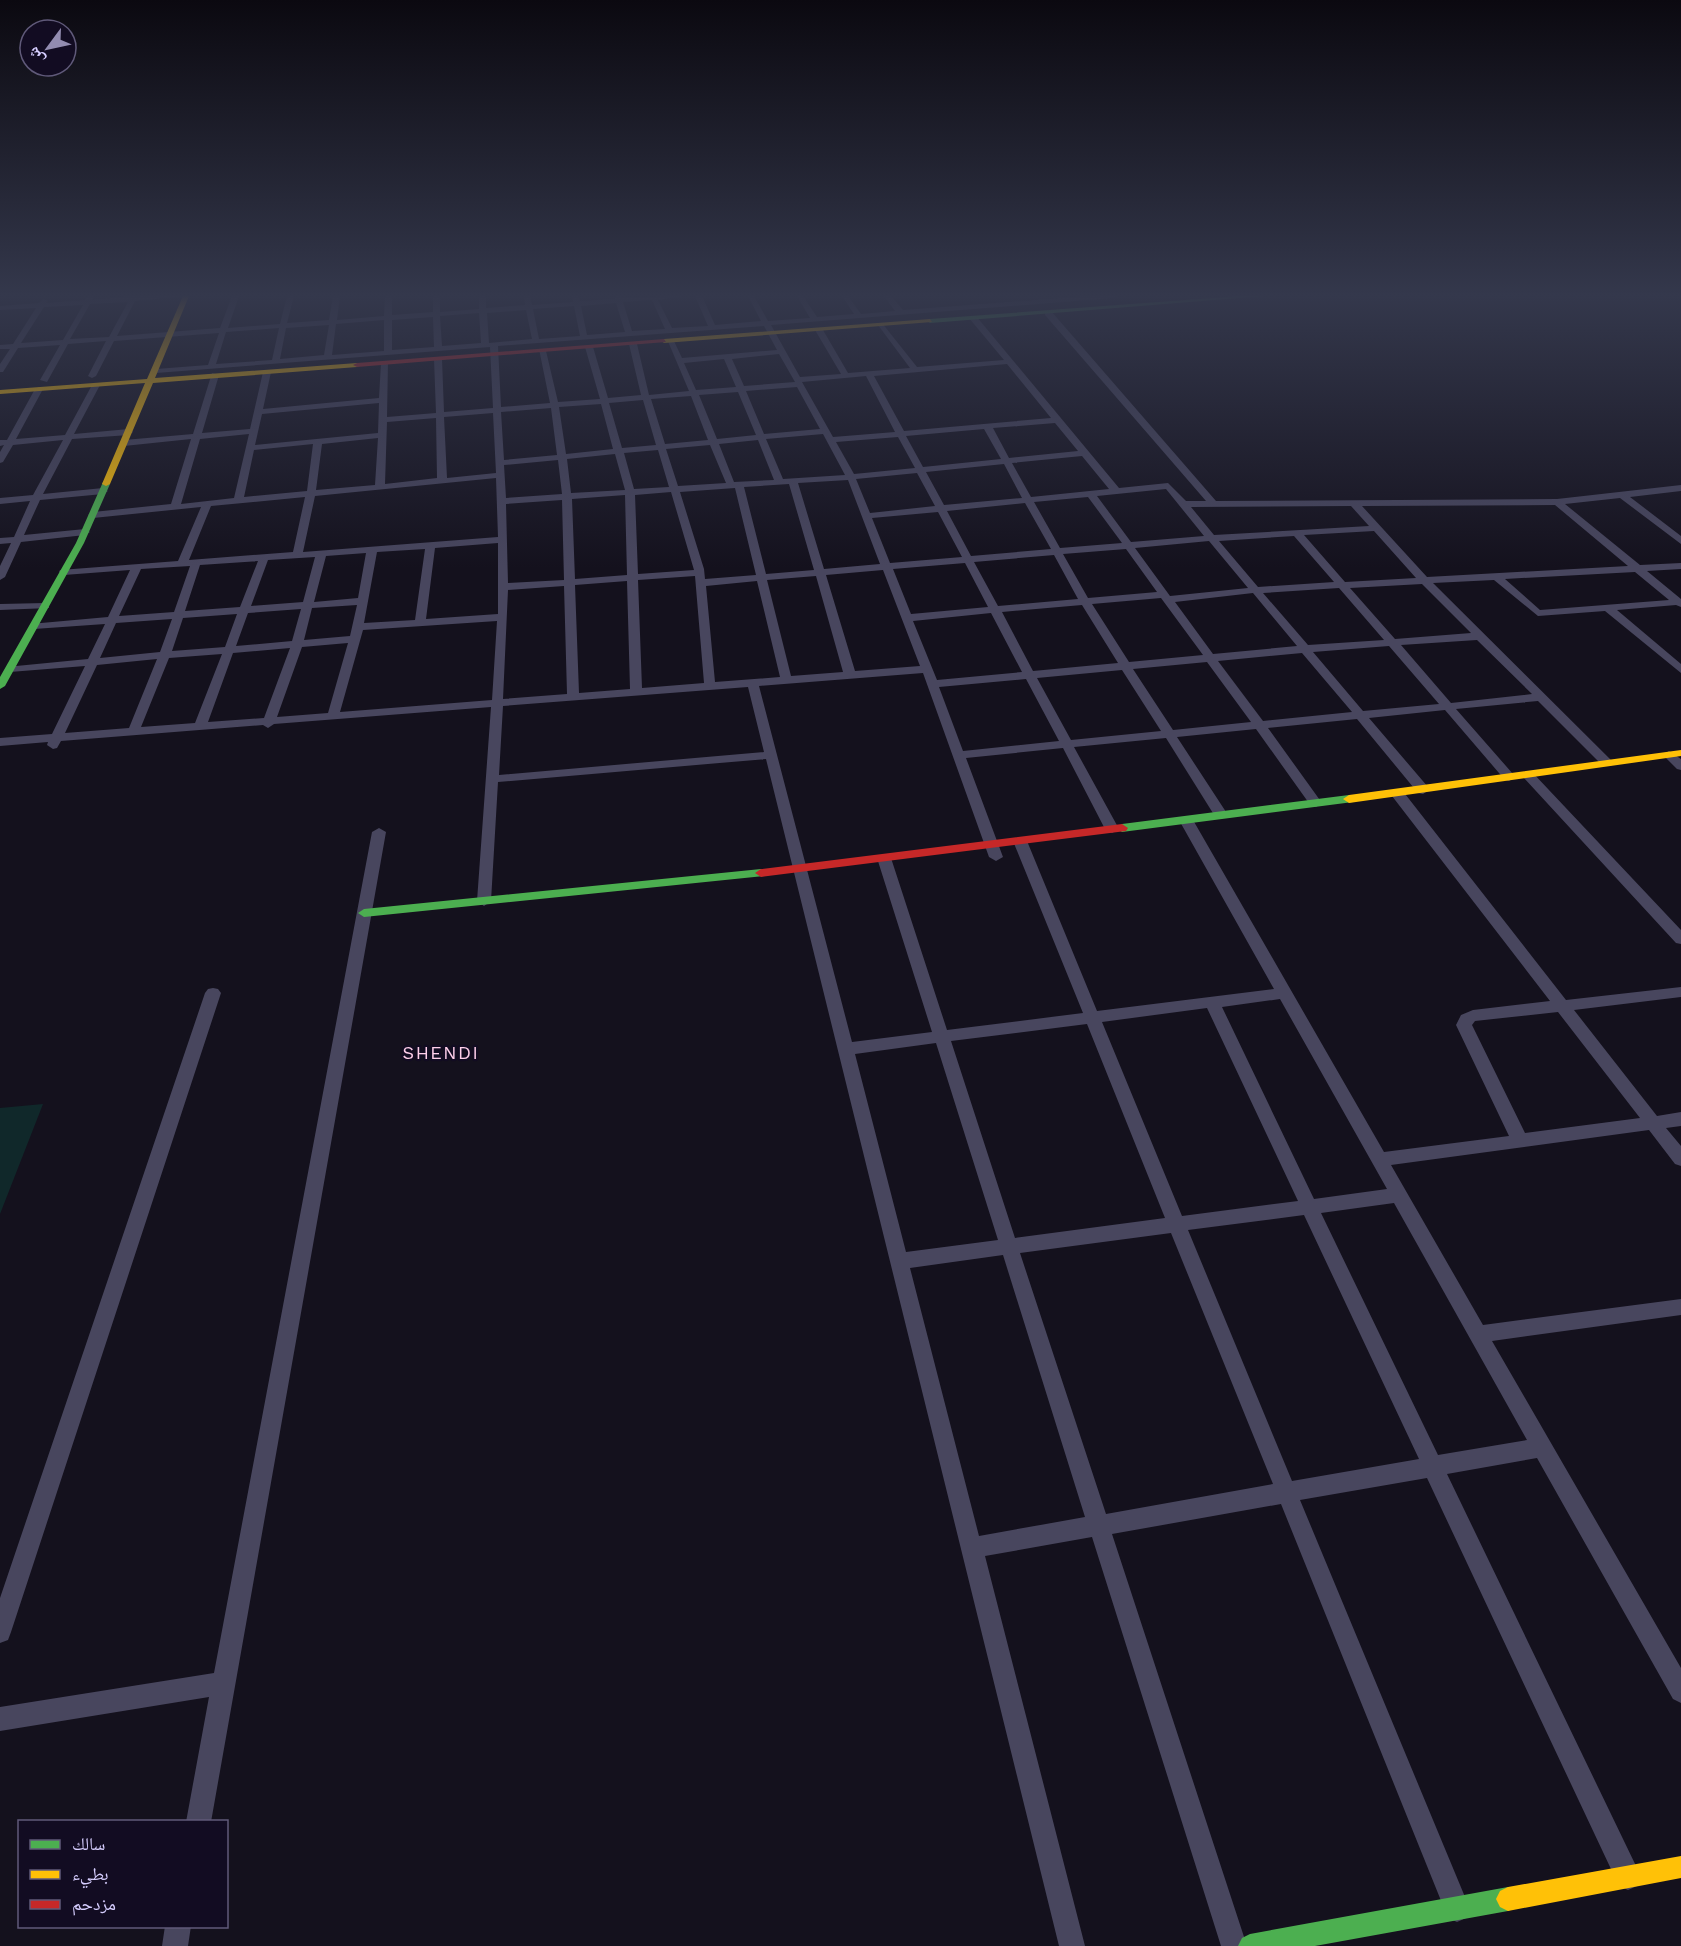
<svg xmlns="http://www.w3.org/2000/svg" width="1681" height="1946" font-family="'Work Sans','Noto Naskh Arabic',sans-serif">
  <style>
    .green { fill: #10282a }
    .lines { fill: none; stroke-linecap: round; stroke-linejoin: round }
    .street { fill: #48465e; fill-rule: evenodd }
    .fast { fill: #4caf50; fill-rule: evenodd }
    .slow { fill: #ffc107; fill-rule: evenodd }
    .jam { fill: #c62828; fill-rule: evenodd }
    .labels { text-anchor: middle; dominant-baseline: central; stroke-width: 4.5; stroke-linejoin: round; paint-order: stroke }
    .quarter-label { font-size: 18px; letter-spacing: 1.5px; fill: #ffd0eb; stroke: #120c22 }
  </style>
  <rect width="100%" height="100%" fill="#14111d"/>
  <path class="green" d="M43,1104L0,1214V1108Z"/>
  <g class="lines">
    <path class="street" d="M88,296H94L92,300L131,296H184L135,301L117,336L220,328L232,296H239L228,328L280,324L287,296H294L287,323L329,320L333,296H340L337,320L384,316L385,296H392V315L433,312V296H440V312L479,309V296H486V308L525,305L524,296H530L532,305L573,302L572,296H578L580,301L615,299V296H621L622,298L683,296L658,300L672,328L708,326L695,296H702L715,325L761,321L748,296H754L768,321L810,318L797,296H803L817,317L854,314L842,296H848L861,314L895,311L884,296H891L903,310L1089,296H1116L1113,298L771,325L800,377L841,374L815,330L819,328L823,330L848,373L910,368L878,325L882,323L917,367L1004,360L969,318L976,316L1119,488L1168,483L1186,501H1206L1045,315V311H1051L1216,501L1557,499L1681,485V491L1630,497L1681,536V544L1620,498L1565,504L1640,565L1681,563V569L1647,571L1681,599V607L1676,605L1617,610L1681,664V673L1605,611L1538,616L1494,580L1433,583L1611,760L1613,763L1611,766H1603L1538,701L1456,709L1513,774L1515,777L1509,781L1505,780L1445,710L1369,718L1428,787L1429,790L1423,794L1418,793L1357,719L1268,728L1322,803L1316,807L1311,806L1256,729L1177,737L1228,815L1221,819L1216,818L1166,738L1074,747L1119,829L1112,833L1105,829L1063,748L966,758L1003,857L996,861L989,857L923,673L759,686L852,1042L932,1032L877,858L884,854L891,858L947,1030L1083,1013L1013,841L1020,837L1027,841L1097,1011L1274,989L1179,820L1186,816L1193,820L1384,1152L1509,1136L1456,1025L1461,1015L1473,1010L1550,1001L1392,796L1391,793L1392,790H1402L1566,1000L1681,987V997L1574,1010L1657,1116L1681,1112V1126L1666,1128L1681,1146V1166L1675,1164L1649,1130L1391,1165L1483,1325L1681,1299V1315L1492,1341L1681,1668V1703L1673,1699L1537,1458L1447,1474L1637,1868L1641,1877L1637,1886L1628,1890L1619,1886L1427,1478L1300,1500L1470,1909L1466,1918L1457,1922L1448,1918L1281,1504L1112,1534L1247,1946H1221L1092,1537L985,1556L1085,1946H1059L766,759L498,782L491,901L484,906L477,901L491,707L274,724L268,728L263,725L61,741L57,748L53,749L47,745L48,742L0,746V738L52,734L85,666L10,672L6,671V667L88,659L105,624L34,629L30,628V624L108,617L130,570L64,575L59,572L60,570L178,561L201,507L93,518L88,515L93,512L171,504L191,439L124,446L120,443L124,440L193,434L212,373L219,375L202,433L250,429L263,372L267,370L271,372L263,409L379,398L381,363L388,361L387,417L436,413L434,359L438,357L442,359L444,412L493,408L490,347L156,373L152,371L156,369L208,365L219,333L114,341L96,376L92,378L88,376L106,341L68,344L47,382L40,380L60,345L18,348L3,372H0V364L10,349H0V345L13,344L36,308L0,310V306L39,303L44,299L48,301L46,303L85,300ZM652,300L665,329L632,331L623,302ZM128,302L109,337L70,339L90,304ZM616,303L625,332L587,335L581,306ZM83,305L63,340L21,343L44,307ZM574,306L580,336L539,339L533,309ZM526,310L532,339L489,343L487,313ZM479,313L481,343L442,346L440,316ZM433,317L434,347L392,350V320ZM384,320V351L332,355L336,324ZM329,325L324,355L280,359L286,328ZM764,326L777,350L682,358L673,339H667L689,391L649,395L637,344L633,342L629,344L641,395L608,398L593,347L589,345L585,347L600,399L558,402L546,351L539,349L550,403L501,407L498,346ZM279,328L272,360L216,364L226,332ZM779,354L795,382L744,386L732,359ZM724,359L736,387L696,390L684,363ZM1007,364L1051,418L904,431L874,376ZM866,376L895,432L833,437L802,382ZM797,387L820,429L764,434L746,391ZM738,392L756,435L717,439L699,395ZM691,396L708,440L665,444L651,399ZM643,400L656,445L622,448L609,403ZM379,403L378,433L255,445L262,414ZM601,404L613,449L566,454L559,407ZM551,408L557,455L504,460L501,412ZM493,413L496,473L447,478L444,417ZM436,418L437,478L385,484L387,422ZM1055,423L1078,451L1009,458L993,428ZM984,429L1001,459L923,467L906,436ZM249,434L234,498L181,504L200,439ZM823,434L845,475L783,479L766,439ZM898,437L915,468L854,474L836,442ZM378,438L375,485L316,490L322,444ZM758,440L774,480L734,482L719,444ZM313,444L307,491L244,497L254,450ZM710,445L726,483L678,486L666,449ZM658,450L669,487L634,489L624,453ZM615,454L625,490L571,493L567,459ZM1082,456L1109,489L1031,497L1012,463ZM558,460L562,494L506,498L504,465ZM1004,464L1022,498L944,505L926,472ZM917,473L935,506L870,513L856,479ZM496,478L498,537L303,552L315,496ZM848,480L880,564L824,569L798,483ZM789,484L814,570L766,574L744,487ZM735,488L756,575L705,579L704,569L680,492ZM1166,489L1204,536L1131,542L1097,496ZM671,492L694,570L638,574L635,495ZM625,495L627,575L575,579L572,499ZM305,497L293,552L189,560L211,506ZM1088,497L1122,543L1060,548L1034,502ZM562,500L564,580L508,583L506,504ZM1025,503L1051,549L971,556L947,511ZM1555,505L1628,566L1427,577L1362,506ZM1351,506L1369,526L1214,535L1191,507ZM938,512L962,557L890,563L872,518ZM1374,531L1416,578L1345,582L1304,535ZM1294,536L1334,582L1258,587L1219,541ZM1209,541L1248,588L1170,596L1135,548ZM498,543V614L426,619L435,548ZM425,549L415,620L364,623L377,552ZM1126,549L1157,592L1088,598L1063,554ZM366,553L358,598L314,602L326,556ZM1054,555L1078,599L998,606L974,562ZM315,557L303,602L251,606L268,560ZM258,561L240,607L185,611L200,565ZM965,563L988,607L911,614L893,569ZM190,566L174,612L119,616L141,569ZM883,570L920,666L855,671L826,575ZM1635,572L1669,600L1540,610L1505,579ZM695,576L704,683L642,688L638,580ZM816,576L843,672L791,676L767,580ZM627,581L630,689L579,693L575,585ZM757,581L780,677L715,682L706,586ZM1422,584L1471,633L1395,639L1350,588ZM564,586L567,694L503,699L508,590ZM1339,588L1384,640L1308,645L1263,593ZM1253,593L1297,646L1213,654L1175,602ZM1161,598L1203,655L1129,662L1092,604ZM357,605L350,636L304,640L312,608ZM1082,605L1118,663L1033,671L1002,612ZM301,609L292,641L236,646L248,613ZM991,613L1022,672L937,680L913,621ZM237,614L225,647L172,651L183,618ZM172,619L160,652L100,658L116,623ZM497,621L492,700L340,712L363,630ZM1477,640L1532,694L1451,703L1401,645ZM348,643L328,713L277,717L302,647ZM1389,646L1439,704L1363,711L1313,652ZM290,648L264,718L208,722L233,653ZM1302,653L1352,712L1263,721L1218,661ZM222,654L195,723L141,727L169,658ZM157,659L129,728L65,733L97,665ZM1207,662L1251,722L1173,730L1133,669ZM1122,670L1161,731L1071,740L1037,678ZM1026,679L1059,741L963,751L939,687ZM748,687L764,752L499,775L503,706ZM1280,999L1387,1189L1314,1199L1222,1007ZM1207,1008L1298,1201L1182,1216L1102,1022ZM1558,1012L1640,1118L1525,1133L1472,1025L1475,1021ZM1087,1024L1165,1218L1015,1238L951,1041ZM936,1043L998,1240L906,1252L855,1054ZM1394,1203L1527,1440L1438,1455L1321,1213ZM1304,1215L1419,1459L1292,1481L1188,1230ZM1171,1233L1273,1484L1106,1514L1020,1253ZM1003,1255L1085,1517L979,1536L910,1268Z
      M96,383L100,385L74,434L129,429L133,432L129,435L72,439L43,494L103,488L108,491L103,494L40,500L24,535L85,529L90,532L85,535L21,542L5,577L0,580V566L11,543L0,544V538L14,537L30,501L0,504V498L33,495L63,440L13,445L3,462L0,463V452L4,445L0,446V440H7L35,389L39,387L43,389L16,439L65,435L92,385Z
      M45,603L49,604V608L0,610V604Z
      M1669,751L1681,759V770L1677,769L1663,755Z
      M1528,771L1532,772L1681,930V944L1676,943L1524,778L1522,775Z
      M379,828L386,832L211,1822H186L209,1697L0,1731V1707L214,1673L372,832Z
      M213,988L218,989L221,993L11,1632L8,1640L0,1643V1598L205,993L208,989Z
      M165,1926H191L188,1946H162Z"/>
    <path class="fast" d="M1239,296H1264L930,323L927,321L930,319Z
      M103,482L110,484L84,543L5,686L0,689V677L76,543Z
      M1349,795L1353,796L1355,799L1353,802L1122,832L1116,828L1122,824Z
      M761,869L767,873L765,876L364,917L358,913L364,909Z
      M1508,1887L1516,1891L1520,1899L1516,1907L1508,1911L1315,1946H1238L1242,1938L1250,1934Z"/>
    <path class="slow" d="M183,296H189L155,378L357,363L361,365L357,367L153,383L110,484L106,486L102,484L145,383L0,394V390L147,379Z
      M930,319L932,322L664,343L661,341L664,339Z
      M1681,750V756L1349,803L1343,799L1349,795Z
      M1681,1856V1878L1508,1911L1500,1907L1496,1899L1500,1891L1508,1887Z"/>
    <path class="jam" d="M664,339L666,342L357,367L353,365L357,363Z
      M1122,824L1128,828L1126,831L761,877L755,873L761,869Z"/>
  </g>
  <linearGradient id="sky" x2="0" y2="1"><stop stop-color="#0b0910"/><stop offset="0.52" stop-color="#34384c"/><stop offset="1" stop-color="#34384c" stop-opacity="0"/></linearGradient>
  <rect width="1681" height="568" fill="url(#sky)"/>
  <g class="labels">
    <g class="quarter-label">
      <text x="441" y="1052">SHENDI</text>
    </g>
  </g>
  <rect x="18" y="1820" width="210" height="108" fill="#120c22" stroke="#605a7a" stroke-width="1.5"/>
  <rect x="30" y="1840" width="30" height="9" fill="#4caf50" stroke="#605a7a" stroke-width="1.5"/>
  <text x="72" y="1850" font-size="18" fill="#d6ceff">سالك</text>
  <rect x="30" y="1870" width="30" height="9" fill="#ffc107" stroke="#605a7a" stroke-width="1.5"/>
  <text x="72" y="1880" font-size="18" fill="#d6ceff">بطيء</text>
  <rect x="30" y="1900" width="30" height="9" fill="#c62828" stroke="#605a7a" stroke-width="1.5"/>
  <text x="72" y="1910" font-size="18" fill="#d6ceff">مزدحم</text>
  <g transform="translate(48 48) rotate(237)"><circle r="28" fill="#120c22" stroke="#605a7a" stroke-width="1.5"/>
  <path d="M0-4.5L10 22L0 15L-10 22Z" fill="#928cb0"/>
  <text y="-9" font-size="16" font-weight="bold" text-anchor="middle" fill="#d6ceff">ش</text>
  </g>
</svg>
